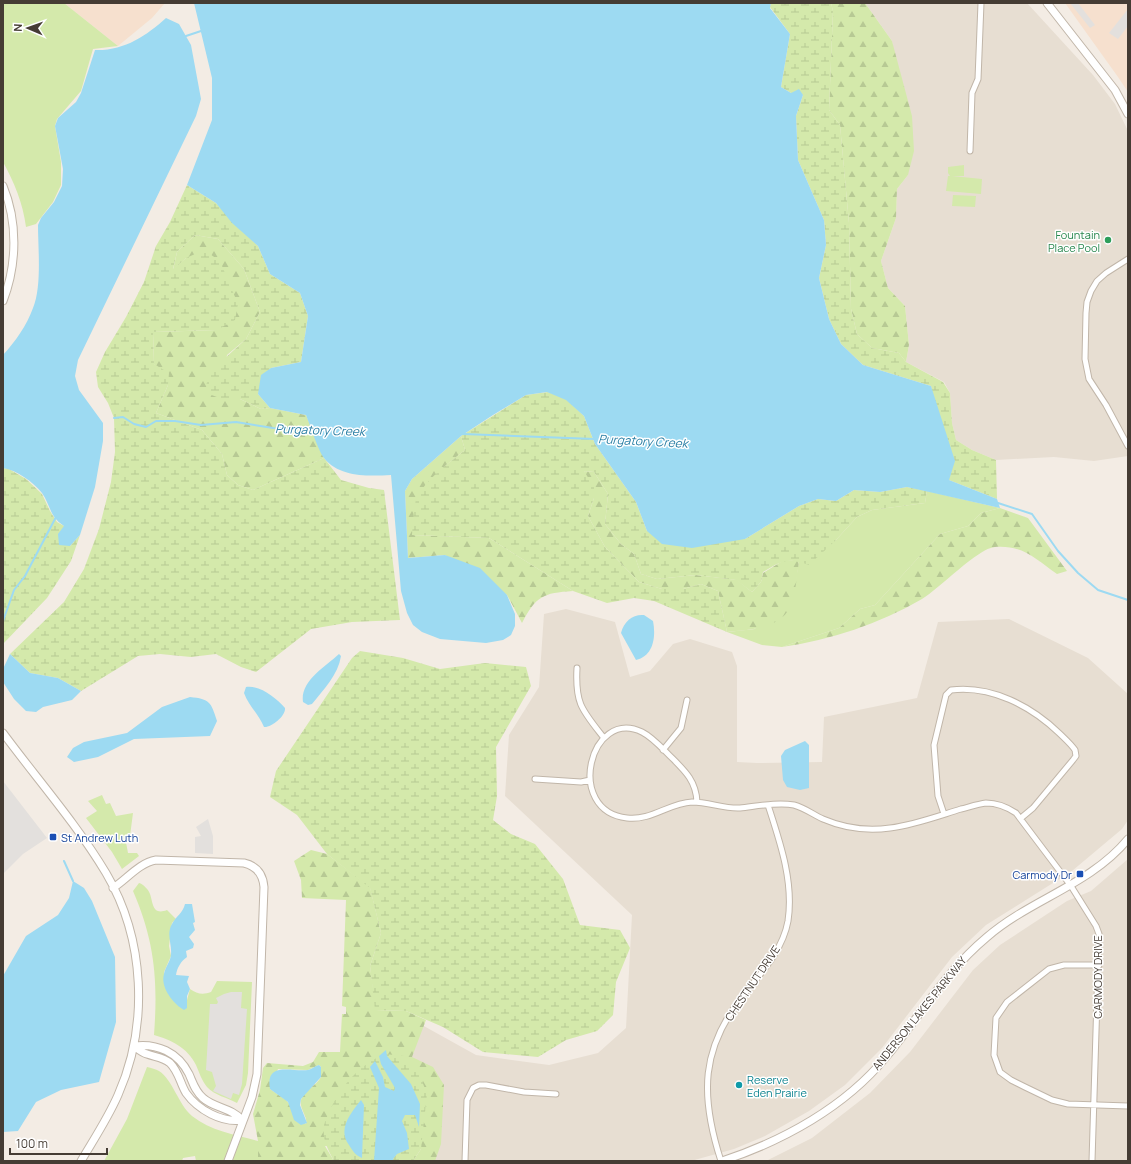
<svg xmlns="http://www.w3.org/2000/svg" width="1131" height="1164" font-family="Manrope,sans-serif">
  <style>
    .residential { fill: #e7ded2 }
    .commercial { fill: #f6e0ce }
    .green { fill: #d4e9ab }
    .forest { fill: url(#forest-firs); fill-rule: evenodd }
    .wetland { fill: url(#wetland-marsh) }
    .parking { fill: #e3e0dd }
    .water { fill: #9ddaf2 }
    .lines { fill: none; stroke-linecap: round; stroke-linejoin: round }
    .stream { stroke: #9ddaf2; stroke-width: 2 }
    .minor-casing { stroke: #c1b6a9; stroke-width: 7 }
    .tertiary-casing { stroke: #c1b6a9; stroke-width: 9 }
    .minor { stroke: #fff; stroke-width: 5 }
    .tertiary { stroke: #fff; stroke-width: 7 }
    .leisure-dot { fill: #2e9e5b; stroke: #fff; stroke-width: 1.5 }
    .transit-dot { fill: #1a4fb4; stroke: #fff; stroke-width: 1.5 }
    .culture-dot { fill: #0f9aa8; stroke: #fff; stroke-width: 1.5 }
    .labels { text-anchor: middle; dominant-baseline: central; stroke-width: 3; stroke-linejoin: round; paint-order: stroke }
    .leisure-label { font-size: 11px; fill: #27864d; stroke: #fff; text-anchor: end }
    .transit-label { font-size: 11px; fill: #164399; stroke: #fff; text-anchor: start }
    .street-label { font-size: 11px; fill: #453c34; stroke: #fff }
    .culture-label { font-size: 11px; fill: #0d838f; stroke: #fff; text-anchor: start }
    .water-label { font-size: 12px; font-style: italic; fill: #287ea4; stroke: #fff }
  </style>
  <defs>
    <pattern id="forest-firs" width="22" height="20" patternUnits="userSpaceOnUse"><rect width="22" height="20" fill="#d4e9ab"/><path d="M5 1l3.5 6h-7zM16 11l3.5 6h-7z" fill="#b7c994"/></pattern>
    <pattern id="wetland-marsh" width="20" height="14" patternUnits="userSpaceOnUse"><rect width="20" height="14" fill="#d4e9ab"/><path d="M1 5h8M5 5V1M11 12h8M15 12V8" fill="none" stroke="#b7c994"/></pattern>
  </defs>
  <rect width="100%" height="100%" fill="#f3ece4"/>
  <path class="residential" d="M865,3H1027L1093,75L1115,104L1128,131V456L1094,461L1054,457L996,460L972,450L956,440L952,423L950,393L944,382L906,362L909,345L905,306L888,288L881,261L896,218L897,189L908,175L892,41Z
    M566,609L615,622L630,677L650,671L673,644L690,639L732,652L737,666V762L757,763L822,762L824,717L917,698L938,622L1009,619L1088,658L1128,694V820L1122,829L1072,871L986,925L952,957L882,1048L845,1085L809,1111L765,1136L734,1149L691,1161H430L408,1056L422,1025L476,1055L549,1065L598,1053L626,1028L632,915L505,796L509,735L539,687L544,614Z
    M1128,859V1161H766L812,1138L870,1093L910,1052L973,970L1000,945L1067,901L1091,891Z"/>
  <path class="commercial" d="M64,3H165L152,18L118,46Z
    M1065,3H1128V92L1118,77Z"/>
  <path class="green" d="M3,3H64L118,46L93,49L81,91L57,119L55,126L61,162V185L53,202L36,224L26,227C23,203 14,182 3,162Z
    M964,165V176H952L982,179L981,194L946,191L948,176H950L948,173V167Z
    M953,195L976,196L975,207L952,206Z
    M927,491L1000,508L981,513L968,526L940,534L875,605L860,609L839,628L782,647L762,645L727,632L755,629L796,579L799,561L836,540L857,517L872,510L925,503Z
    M102,795L106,804L110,803L116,816L133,813L130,836L125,837L128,853H137L139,856L122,869L112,852L86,818L97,811L88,801Z
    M139,883C143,884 149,890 150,894C153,902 152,916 167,910L176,919L172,923L169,946L171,956L164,972V984L187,1000L190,989C197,994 203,995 211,992L217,981L252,982L248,1073L246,1085L237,1103C228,1098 214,1095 207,1087C202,1081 199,1072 196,1065C187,1047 171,1040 154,1035C158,981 155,942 133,891Z
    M147,1067C151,1068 156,1069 159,1071C173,1080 178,1104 192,1116C211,1131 236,1135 258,1141V1161H196L195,1156L183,1158L182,1161H104L127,1119Z"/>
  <path class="forest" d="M831,3H865L892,41L912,116L914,151L908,175L897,189L896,218L881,261L888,288L905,306L909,345L906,362L899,353L872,348L857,334L851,309L849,223L840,125L829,110L833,11Z
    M195,235L218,239L244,269L260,312L246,339L227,355L222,399H240L261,409L270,408L306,415L324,458L253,490L238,485L227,475L222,454L202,430L156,413L168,385L154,364L153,332L217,330L186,258L173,270L177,252Z
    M461,436L465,450L445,466L412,535L489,538L573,591C543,593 536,596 522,623L507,595L445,555L408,558L405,491L412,479Z
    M584,471L594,472L608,494L605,524L621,544L634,554L641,574L657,579L696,575L737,580L752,592L761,582L763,573L784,560L799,561C797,575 796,593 790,607C780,629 748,630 727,632L718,591L701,584L683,589H662L639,582L605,547L588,516L594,498Z
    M1000,508L1028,518L1067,571L1057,574C1035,559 1024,545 995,547C978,548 939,589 922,599C879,624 831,640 782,647L839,628L860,609L875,605L940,534L968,526L981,513Z
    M311,850L327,854L370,887L381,933L370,966L376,1010L406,1011L426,1020L412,1057L433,1067L444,1085L441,1144L435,1161H413L421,1149L325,1146L334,1161H258V1141L253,1114L260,1090L263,1068L267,1063L303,1066L313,1062L319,1052H340L342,1014H346V1007L342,1006L346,900L302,898L301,880L294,861ZM319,1065L321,1067V1077C316,1086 303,1091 301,1100C299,1109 308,1116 306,1124L286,1100L270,1089L278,1069L308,1070Z"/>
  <path class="wetland" d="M771,3H831L833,11L829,110L840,125L849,223L851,309L857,334L872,348L899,353L906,362L943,382L950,393L952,423L956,440L972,450L996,460L997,499L949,480L931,386L863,365L841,344L829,319L819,278L826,245L824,220L798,160L796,116L803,95L791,93L781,87L790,34L770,7Z
    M187,185L216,203L258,246L270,274L300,293L308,316L301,362L271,368L258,394L270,408L261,409L240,399H222L209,394L206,385L212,370L246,339L260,312L244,269L218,239L195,235L177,252L173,269L186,258L204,250L220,261L227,278L238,304L235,320L217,330L153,332L154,364L169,373L168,385L156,413L202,430L222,454L227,475L238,485L253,490L324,458L341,480L369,488L384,490L400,620L352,622L311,629L256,672L241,667L216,654L191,657L160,654L138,656L81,691L58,678L30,673L10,654L64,602L84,569L99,529L111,482L115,452L114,418L108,403L98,387L96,372L105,352L126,317L144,282L156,246L170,222Z
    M548,392L566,399L584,416L595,444L636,502L647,531L745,539L799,506L818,499L836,501L854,490L880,492L907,487L927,491L925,503L872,510L857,517L836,540L809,565C786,557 782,561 763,572L761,582L752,592L736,580L696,575L657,579L641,574L634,554L621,544L605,524L608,494L594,472L584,471L594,487V498L588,516L605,547L639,582L662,589H683L701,584L718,591L727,632L654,601L634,598L607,603L573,591L489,538L412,535C413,525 413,513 415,504C420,483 449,463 465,450L461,436L526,395Z
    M3,468L9,469L26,479L42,494L50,511L57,522L64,526L70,546L80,535L71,561L47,598L3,644Z
    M360,651L403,658L440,669L485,663L526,667L531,686L496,747L497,796L493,820L511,834L535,844L563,879L580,925L620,930L630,948L616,982L613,1015L597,1031L566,1040L538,1057L483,1052L443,1027L406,1011L375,1010L370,966L381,933L370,888L327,854L297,815L270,797L276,771L352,658Z
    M385,1054L404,1056L419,1073L427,1094L421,1149L413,1161H334C328,1150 322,1139 324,1126C324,1123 327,1118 328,1115C339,1088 358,1065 385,1054Z"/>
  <path class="parking" d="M1070,3H1078L1095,25L1090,28Z
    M1128,9V26L1118,39L1109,33Z
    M3,781L47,838L23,854L3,874Z
    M208,819L213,836V854L195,853V837L201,836L196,827Z
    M231,992H242L241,1008L247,1009L242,1084L239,1095L233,1093L231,1099L213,1091L216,1086L212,1072L206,1070L210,1004H217L218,1002L216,998L224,994Z"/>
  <path class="water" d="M194,3H771L770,8L790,34L781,87L791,93L799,89L803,95L796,116L798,160L824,220L826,245L819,278L829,319L841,344L863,365L931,386L955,461L949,480L997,499L1000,508L907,487L880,492L854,490L836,501L818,499L799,506L745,539L692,548L662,544L647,531L636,502L595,444L584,416L566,400L547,392L526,395L493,415L461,436L412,479L405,491L408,558L445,555L480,568L507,595L515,614V626L511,635L503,640L486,643L440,639L422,632L413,625L407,613L401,591L391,475C369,476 340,478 324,458C318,450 310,425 306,415L270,408L258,394L261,375L271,368L301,362L308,316L300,293L270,274L258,246L232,223L216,203L187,185L212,120V78Z
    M166,18L179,24L191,45L201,99L196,116L78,360L75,376L79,390L103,423V441L95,487L80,535L70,546L59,545L58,534L64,526C49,516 51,506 42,493C33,482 17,470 3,468V355C15,342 27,325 33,308C42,287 38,248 38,225L41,218L54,202L62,186L63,169L55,126L58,118L76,102L81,93L95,50C124,51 146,36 166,18Z
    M644,615L653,621C656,636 654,656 636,660L621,633C624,621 633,614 644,615Z
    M10,654L30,673L58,678L81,691L72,700L43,707L36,712L26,711L14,699L3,682V669Z
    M339,654L341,656C338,675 324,689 312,704L308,705L303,702C300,681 325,667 339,654Z
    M246,687C260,685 276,698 285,708C286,716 271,728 264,727C258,713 248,705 244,693Z
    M190,697C210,699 211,702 217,721L210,736L134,739L98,757L74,762L67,757L73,748L84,742L127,733L162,707Z
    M805,741L809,745V788L800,790L787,787L783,780L781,756L785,750Z
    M73,881L84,888L92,901L115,957L116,1022L99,1082L61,1090L36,1102L18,1131L3,1132V976L26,936L58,915L69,898Z
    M185,904H192L195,922L193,923L195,930L189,937L194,944L193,948L186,951L187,957C181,961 177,968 176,975L189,976L187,982L190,989L187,996V1008L184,1010C173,1004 160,987 164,974C165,967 171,961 171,954C172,944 166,934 172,924C176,916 183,913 185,904Z
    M386,1050L387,1056L411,1084L420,1104L419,1127L415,1115H405L402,1121L407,1133L409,1149L397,1154L393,1159L394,1161H374L379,1088L370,1067L375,1061L383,1077L385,1087L394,1091L395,1088L381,1064L379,1056Z
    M319,1065L321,1067V1077L301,1099L300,1105L307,1123L301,1125L294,1120L288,1102L270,1089C265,1061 291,1072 308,1070C312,1069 315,1066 319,1065Z
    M361,1100L364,1105L362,1158C355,1155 353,1151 349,1145C337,1129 351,1113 361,1100Z"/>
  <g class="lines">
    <path class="stream" d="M186,36L201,31
      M114,418L123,417L134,424L146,427L156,421H175L201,425L236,422L273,428L313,429
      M463,434L595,439
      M998,503L1032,514L1058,551L1078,573L1098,590L1128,600
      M3,621L14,590L25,576L56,517
      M64,861L73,881"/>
    <defs>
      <path id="minor" d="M970,151L972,93L978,79L981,3
        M1128,259L1106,273L1097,281L1091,291L1087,302L1086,313L1085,359L1089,379L1106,405L1128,446
        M577,668C575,704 582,710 604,738
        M663,750L681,728L687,700
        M535,779L581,782L590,780
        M697,802C696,780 684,770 669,755C661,747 652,737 642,732C590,707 564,811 627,818C651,821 669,803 692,802C709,802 724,809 740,808C758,806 777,802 794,805C805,808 814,815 823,819C844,828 868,831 890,828C914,825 938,816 961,809C969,807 978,804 986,803C997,803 1007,807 1016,813L1071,886L1096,926L1099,934L1092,1161
        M944,814L938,796L934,745L946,695L951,690C991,685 1031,706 1059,733C1064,738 1071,744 1075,750L1076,756L1073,760L1033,808L1021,818
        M1099,965H1064L1049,969L1007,1002L996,1018L994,1055L1000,1072L1011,1080L1025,1087L1052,1100L1068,1104L1128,1106
        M465,1161L467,1100L473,1088L479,1085H486L524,1092L556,1094
        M721,1161C700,1096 700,1048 745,993C763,971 783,949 788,921C794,882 780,842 768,805"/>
      <path id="tertiary" d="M1047,3L1115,90L1128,114
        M3,186C18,222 17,265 3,301
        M3,733C37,779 76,823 106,873C145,939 149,1025 118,1095C108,1118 94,1139 81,1161
        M113,888C127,879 139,863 156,860L244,863C257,866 263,875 264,887L257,1074L252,1097L228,1161
        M134,1046C157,1043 178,1052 189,1074C193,1083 195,1091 203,1098C214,1108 232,1108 242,1120
        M134,1046C138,1049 142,1053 147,1054C155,1057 163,1057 170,1063C179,1072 180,1083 186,1093C198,1110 222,1123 242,1120
        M722,1161C783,1141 845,1107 886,1057C921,1015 944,973 987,937C1031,899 1090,885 1128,839"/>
    </defs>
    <use href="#minor" class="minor-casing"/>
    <use href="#tertiary" class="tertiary-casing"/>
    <use href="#minor" class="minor"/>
    <use href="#tertiary" class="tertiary"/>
  </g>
  <circle class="leisure-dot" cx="1108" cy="240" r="4"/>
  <g class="transit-dot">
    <rect x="49" y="833" width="8" height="8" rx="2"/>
    <rect x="1076" y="870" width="8" height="8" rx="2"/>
  </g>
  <circle class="culture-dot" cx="739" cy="1085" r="4"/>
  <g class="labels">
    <g class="leisure-label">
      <text x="1100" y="234">Fountain<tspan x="1100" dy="13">Place Pool</tspan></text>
    </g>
    <g class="transit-label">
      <text x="61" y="837">St Andrew Luth</text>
      <text x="1072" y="874" text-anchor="end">Carmody Dr</text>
    </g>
    <g class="street-label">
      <text transform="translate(1097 977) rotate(-90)">CARMODY DRIVE</text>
      <text transform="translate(752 983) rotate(-56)">CHESTNUT DRIVE</text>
      <text transform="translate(919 1013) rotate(-51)">ANDERSON LAKES PARKWAY</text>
    </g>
    <g class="culture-label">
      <text x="747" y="1079">Reserve<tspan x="747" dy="13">Eden Prairie</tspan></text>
    </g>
    <g class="water-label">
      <text transform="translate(320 430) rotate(2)">Purgatory Creek</text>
      <text transform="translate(643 441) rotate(3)">Purgatory Creek</text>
    </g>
  </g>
  <rect width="1131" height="1164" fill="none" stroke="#453c34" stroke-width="8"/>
  <g transform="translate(28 28) rotate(272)" stroke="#ffffff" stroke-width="3" paint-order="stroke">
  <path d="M0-3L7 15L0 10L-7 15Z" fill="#453c34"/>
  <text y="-6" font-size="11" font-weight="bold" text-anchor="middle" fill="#453c34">N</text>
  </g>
  <path d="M10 1148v6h97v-6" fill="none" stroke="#453c34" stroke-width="2"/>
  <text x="16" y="1148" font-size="12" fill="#453c34" stroke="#ffffff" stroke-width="3" paint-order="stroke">100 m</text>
</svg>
